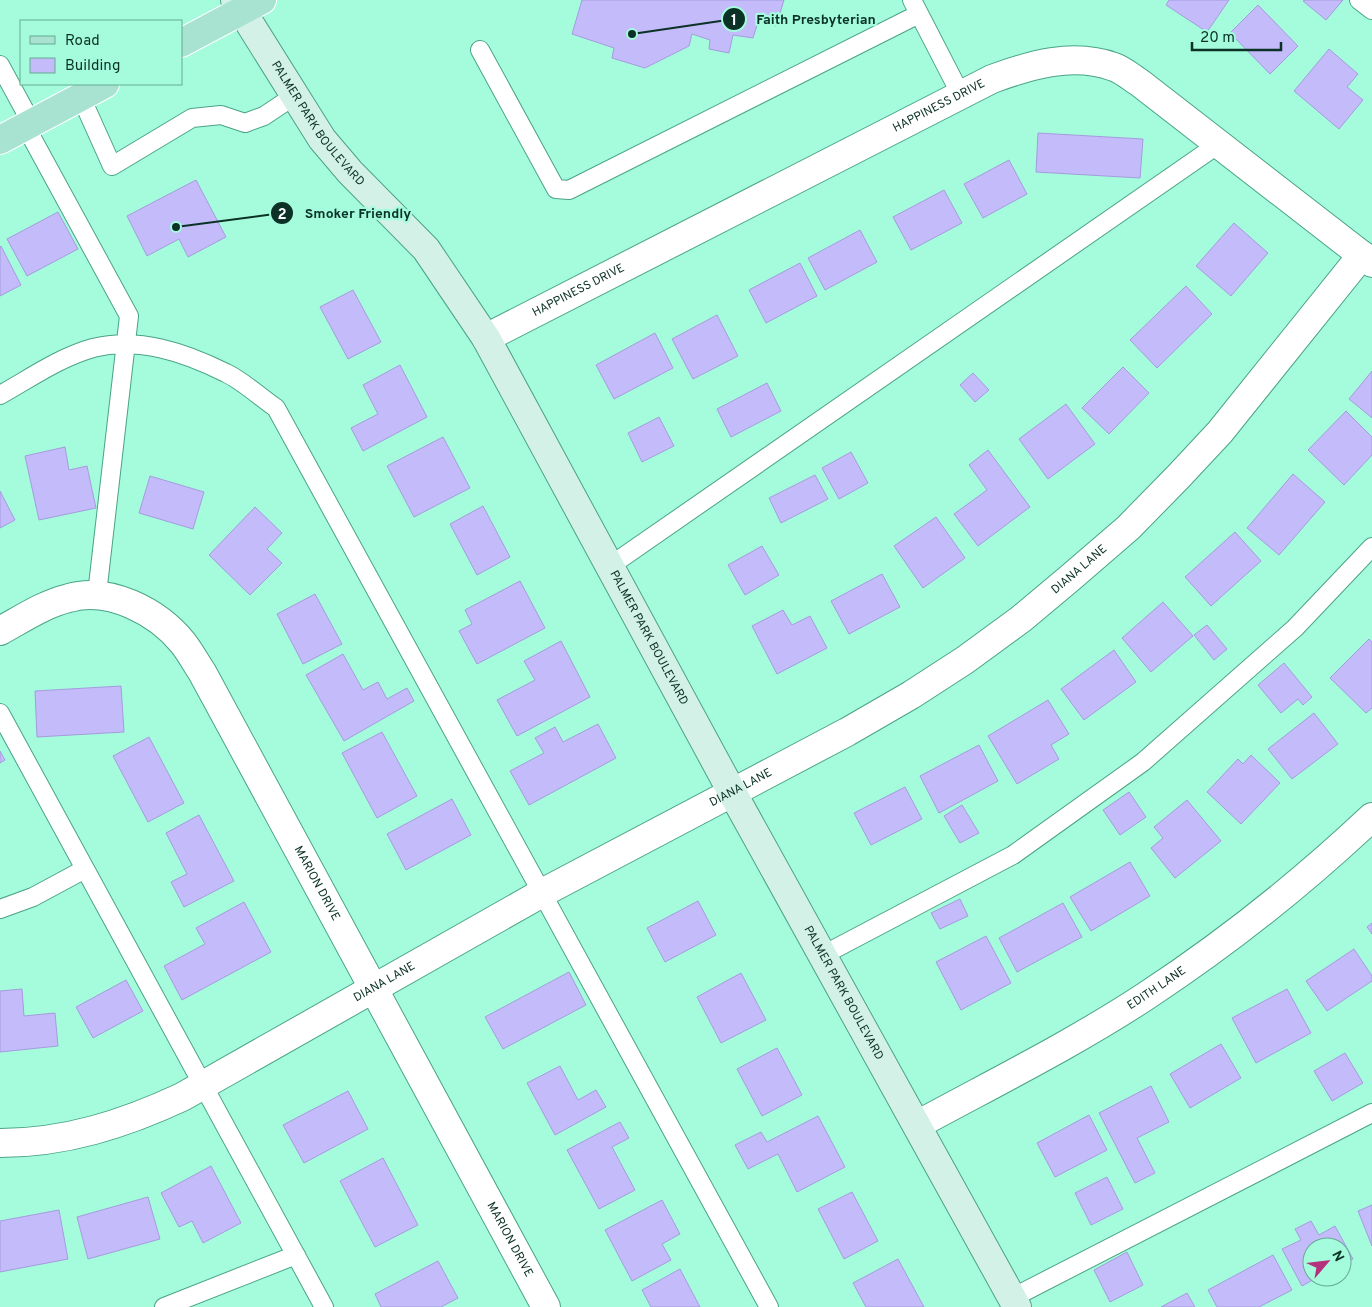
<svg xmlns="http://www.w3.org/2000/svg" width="1372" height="1307" font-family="Overpass,sans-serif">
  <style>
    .building { fill: #c3bbfa; stroke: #a59cdd }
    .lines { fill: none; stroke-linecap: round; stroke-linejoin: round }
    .lane-casing { stroke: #4ba387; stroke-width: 20 }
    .street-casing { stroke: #4ba387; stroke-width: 30 }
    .secondary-casing { stroke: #4ba387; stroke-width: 30 }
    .primary-casing { stroke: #fff; stroke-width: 30 }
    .lane { stroke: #fff; stroke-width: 18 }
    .street { stroke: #fff; stroke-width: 28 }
    .secondary { stroke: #d4f1e7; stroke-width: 28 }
    .primary { stroke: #a8e2d0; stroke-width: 28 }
    .labels { text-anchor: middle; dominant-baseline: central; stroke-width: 4.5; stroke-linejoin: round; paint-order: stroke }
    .street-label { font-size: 12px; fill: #0c3227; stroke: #a4fcdd }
    .leader { fill: none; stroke: #0c3227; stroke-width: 2 }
    .callout-dot { fill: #0c3227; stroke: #a4fcdd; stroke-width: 2 }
    .mark-label { font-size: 15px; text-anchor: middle; font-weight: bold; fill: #fff }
    .callout-label { font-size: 14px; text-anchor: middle; font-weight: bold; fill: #0c3227; stroke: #a4fcdd; stroke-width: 4.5; stroke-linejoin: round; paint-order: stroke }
  </style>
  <rect width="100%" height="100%" fill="#a4fcdd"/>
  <path class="building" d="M582,0H784L776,26L759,19L753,38L733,35L729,53L709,49L710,40L692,34L689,46L645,68L612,58L614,48L572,34Z
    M1169,0H1229L1207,32L1166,5Z
    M1305,0H1343L1326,20L1303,1Z
    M1258,5L1298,46L1270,74L1230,33Z
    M1329,49L1358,74L1347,87L1363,100L1339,129L1294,91Z
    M1038,133L1143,139L1140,178L1036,172Z
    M1009,160L1027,194L983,218L964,184Z
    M196,180L226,237L188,257L179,239L147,256L127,216Z
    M944,190L962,223L911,250L893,217Z
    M58,212L78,249L27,276L7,239Z
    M1234,223L1268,253L1231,296L1196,266Z
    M860,230L877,262L825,290L808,258Z
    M1,246L21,285L0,296V247Z
    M800,263L817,296L766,323L749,290Z
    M1186,286L1212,314L1157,368L1130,340Z
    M353,290L381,342L348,359L320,307Z
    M717,315L738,356L693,379L672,339Z
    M655,333L673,368L614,399L596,365Z
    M400,365L427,417L363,451L351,428L378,414L363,385Z
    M1123,367L1149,393L1109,434L1082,408Z
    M1372,371V418L1349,399Z
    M973,373L989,390L975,402L960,385Z
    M767,383L781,411L731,437L717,409Z
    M1066,404L1095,444L1048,479L1019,439Z
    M1346,411L1372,437V455L1344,485L1308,450Z
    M659,417L674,446L642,462L628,433Z
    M443,437L470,488L414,517L387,466Z
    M65,447L69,470L87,466L96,508L39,520L25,456Z
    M988,450L1030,507L978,546L954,514L987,490L969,465Z
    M851,452L868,483L839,499L822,468Z
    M1293,474L1325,502L1279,555L1247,528Z
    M815,475L828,499L781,523L769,498Z
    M150,476L204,492L193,529L139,513Z
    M0,491L15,520L0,528Z
    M483,506L510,557L477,575L450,524Z
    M255,507L282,533L267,549L282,563L250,595L209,555Z
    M936,517L965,558L923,588L894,546Z
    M1235,532L1261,561L1211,606L1185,577Z
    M762,546L779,575L745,595L728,565Z
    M882,574L900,607L849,634L831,601Z
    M520,581L545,628L477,664L459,631L472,624L465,610Z
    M315,594L342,644L303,664L277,614Z
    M1163,602L1193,636L1151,672L1122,638Z
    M783,610L792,625L810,616L827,648L777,674L752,626Z
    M1207,625L1227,649L1214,660L1194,635Z
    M1369,639L1372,642V708L1366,713L1330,678Z
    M561,641L590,697L517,736L497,700L535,680L524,661Z
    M1114,650L1136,682L1084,720L1061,689Z
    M343,654L363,690L378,682L387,699L407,688L414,701L344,741L306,675Z
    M1284,663L1312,697L1303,705L1298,699L1281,713L1258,685Z
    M121,686L124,732L37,737L35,691Z
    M1048,700L1069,734L1051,745L1059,759L1017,784L988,736Z
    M1314,713L1338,744L1292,779L1268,749Z
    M598,724L616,758L529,805L510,771L544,753L535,738L555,727L563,742Z
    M382,732L417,796L377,818L342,753Z
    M149,737L184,803L148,822L113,756Z
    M979,745L998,781L939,813L920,776Z
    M0,751L5,760L0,763Z
    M1251,755L1280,783L1241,824L1207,792L1238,759L1243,764Z
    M905,787L922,819L871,845L854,813Z
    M1129,792L1146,817L1120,835L1103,810Z
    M452,799L471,835L406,870L387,834Z
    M1187,800L1221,841L1175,878L1151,848L1163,838L1154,827Z
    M962,805L979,833L960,843L944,816Z
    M199,815L234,881L184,907L171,882L187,874L166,833Z
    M1130,862L1150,896L1091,931L1070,897Z
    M960,899L968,916L940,929L931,913Z
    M698,901L716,935L665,962L647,928Z
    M244,902L271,952L182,1000L164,966L205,944L196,928Z
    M1063,903L1082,937L1017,972L999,938Z
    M1372,923V934L1367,927Z
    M986,936L1011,983L961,1010L936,962Z
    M1354,949L1372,976V981L1327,1011L1306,981Z
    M569,972L586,1005L503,1049L485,1017Z
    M741,973L766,1020L721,1043L697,997Z
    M126,980L143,1011L93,1038L76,1007Z
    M22,989L24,1016L55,1013L58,1046L0,1052V991Z
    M1287,989L1311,1033L1256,1063L1232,1018Z
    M1221,1044L1241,1078L1190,1108L1170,1074Z
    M777,1048L802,1095L762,1116L737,1069Z
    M1345,1053L1363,1083L1332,1101L1314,1071Z
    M560,1066L578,1100L596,1090L606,1107L555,1135L527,1083Z
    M1151,1086L1169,1122L1137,1138L1155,1173L1135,1183L1099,1113Z
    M348,1091L368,1129L304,1163L283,1125Z
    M1089,1115L1107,1150L1055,1177L1037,1143Z
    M818,1116L845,1167L797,1192L778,1154L748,1169L735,1145L761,1132L767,1142Z
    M620,1122L629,1138L612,1147L635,1190L599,1209L567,1150Z
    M383,1158L418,1225L375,1247L340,1181Z
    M211,1166L241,1223L203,1243L192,1221L179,1227L161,1193Z
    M1107,1177L1123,1209L1091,1225L1075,1193Z
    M852,1192L878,1241L844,1259L818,1209Z
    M148,1197L160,1239L88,1259L77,1217Z
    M662,1200L680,1234L662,1244L671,1260L632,1281L605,1230Z
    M1372,1205V1246L1358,1211Z
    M59,1210L68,1259L0,1272V1221Z
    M1311,1221L1319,1235L1335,1226L1353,1259L1342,1264V1247H1312V1277H1318L1302,1286L1282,1249L1301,1240L1295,1229Z
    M1127,1252L1143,1285L1110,1302L1094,1270Z
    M1273,1255L1292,1290L1259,1307H1217L1208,1290Z
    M898,1259L924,1307H866L853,1283Z
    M438,1261L458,1298L441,1307H381L375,1294Z
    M680,1269L700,1307H651L642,1290Z
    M1187,1293L1195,1307H1161Z"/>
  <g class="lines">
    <defs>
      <path id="lane" d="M912,0L961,95
        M1359,0L1372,10
        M480,50L556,189L569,190L919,14
        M0,65L32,124
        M81,97L112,166L192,118L221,115L245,123L264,116L294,96
        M26,127L129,316L97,594
        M0,395C29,379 60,357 93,348C139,337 184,352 226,373C243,381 260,397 276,408L769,1307
        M610,566L1220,143
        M0,713L324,1307
        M0,909L33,897L85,869
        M823,955L1013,855L1143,762L1295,628L1372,547
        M1012,1298L1372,1113
        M164,1307L296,1255"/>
      <g id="street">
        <path id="s1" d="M486,338L992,79C1030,65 1073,52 1114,67C1123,70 1132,78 1140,83L1372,263"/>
        <path id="s2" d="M0,631C22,619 44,604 69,598C109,586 158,612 183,643C190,652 196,663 202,672L546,1307"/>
        <path id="s3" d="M917,1125C994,1083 1073,1044 1146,996C1225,944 1302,883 1372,817"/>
        <path id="s4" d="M0,1143C65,1143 124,1124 182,1097L542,893L847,732L911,695L965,660L1021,619L1070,578L1128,528L1178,477L1220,432L1362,255"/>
      </g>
      <g id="secondary">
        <path id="s5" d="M235,0L322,139L350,172L426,249L486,338L732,792L1017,1307"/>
      </g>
      <path id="primary" d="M181,43L262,0
        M0,140L105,84"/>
    </defs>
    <use href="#lane" class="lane-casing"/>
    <use href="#street" class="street-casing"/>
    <use href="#secondary" class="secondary-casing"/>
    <use href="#primary" class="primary-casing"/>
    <use href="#lane" class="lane"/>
    <use href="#street" class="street"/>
    <use href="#secondary" class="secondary"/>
    <use href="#primary" class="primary"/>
  </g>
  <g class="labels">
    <g class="street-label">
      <text stroke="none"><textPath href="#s1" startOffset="509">HAPPINESS DRIVE</textPath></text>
      <text stroke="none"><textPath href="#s5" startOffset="149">PALMER PARK BOULEVARD</textPath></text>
      <text stroke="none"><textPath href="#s1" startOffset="104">HAPPINESS DRIVE</textPath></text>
      <text stroke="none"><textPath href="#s4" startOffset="1232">DIANA LANE</textPath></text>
      <text stroke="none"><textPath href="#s5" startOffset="764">PALMER PARK BOULEVARD</textPath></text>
      <text stroke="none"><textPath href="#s4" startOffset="828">DIANA LANE</textPath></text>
      <text stroke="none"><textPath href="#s2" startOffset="481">MARION DRIVE</textPath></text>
      <text stroke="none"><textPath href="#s4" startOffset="422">DIANA LANE</textPath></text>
      <text stroke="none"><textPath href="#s3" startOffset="276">EDITH LANE</textPath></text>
      <text stroke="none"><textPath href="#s5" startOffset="1169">PALMER PARK BOULEVARD</textPath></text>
      <text stroke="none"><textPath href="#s2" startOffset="886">MARION DRIVE</textPath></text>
    </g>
  </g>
  <path class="leader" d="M632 34L734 19M176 227L282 213"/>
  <g class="callout-dot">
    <circle cx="632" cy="34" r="5"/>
    <circle cx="176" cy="227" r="5"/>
    <circle cx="734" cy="19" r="12"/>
    <circle cx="282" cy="213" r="12"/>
  </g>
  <g class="mark-label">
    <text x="734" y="25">1</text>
    <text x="282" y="219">2</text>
  </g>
  <g class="callout-label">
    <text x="816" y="24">Faith Presbyterian</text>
    <text x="358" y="218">Smoker Friendly</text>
  </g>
  <rect x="20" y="20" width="162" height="65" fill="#a4fcdd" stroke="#67ab94"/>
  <rect x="30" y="36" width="25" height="8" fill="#a8e2d0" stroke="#67ab94"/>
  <text x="65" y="45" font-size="15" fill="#0c3227">Road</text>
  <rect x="30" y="58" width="25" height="15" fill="#c3bbfa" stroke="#67ab94"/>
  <text x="65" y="70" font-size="15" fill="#0c3227">Building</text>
  <g transform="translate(1327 1262) rotate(62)"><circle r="24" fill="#a4fcdd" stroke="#67ab94"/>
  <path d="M0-4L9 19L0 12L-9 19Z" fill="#b4327b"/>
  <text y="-8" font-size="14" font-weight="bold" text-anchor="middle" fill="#0c3227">N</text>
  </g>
  <path d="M1192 42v8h89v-8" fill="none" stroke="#0c3227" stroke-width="2.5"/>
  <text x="1200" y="42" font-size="15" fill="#0c3227" stroke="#a4fcdd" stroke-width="4" paint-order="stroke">20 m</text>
</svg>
